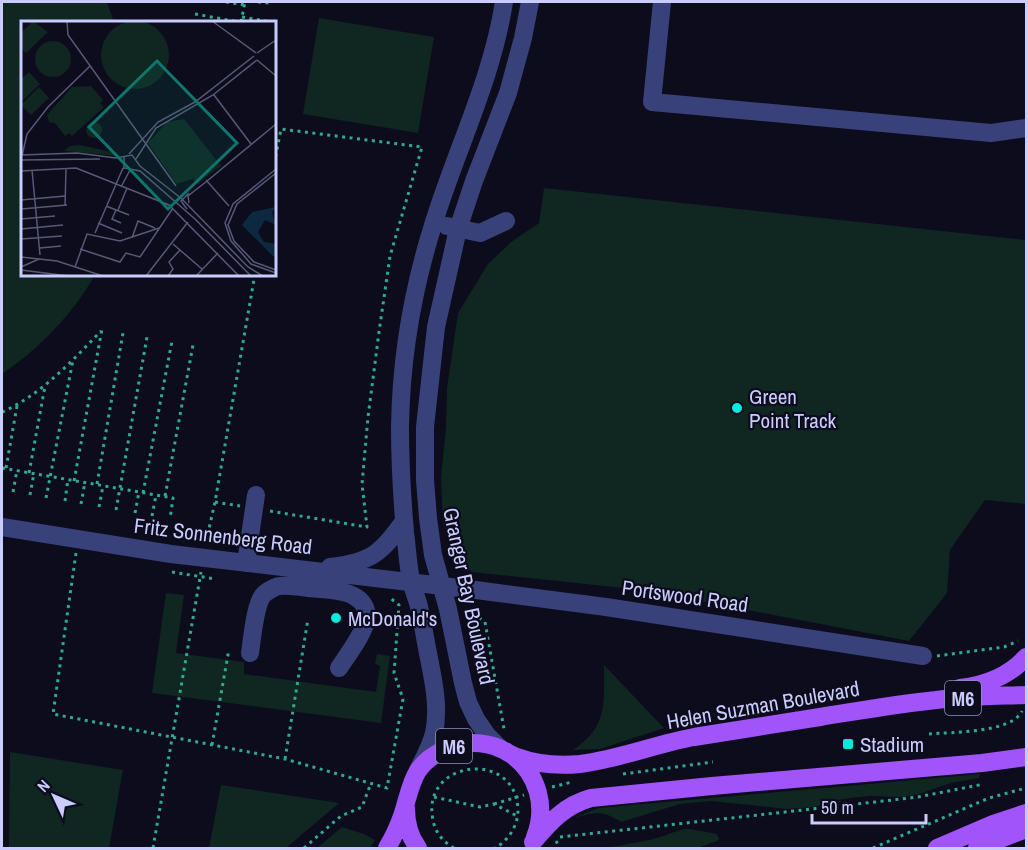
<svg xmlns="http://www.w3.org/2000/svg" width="1028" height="850" font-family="'Archivo Narrow',sans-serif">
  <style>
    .green { fill: #0f2621 }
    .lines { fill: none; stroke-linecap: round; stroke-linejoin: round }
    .path { stroke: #31a98e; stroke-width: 3; stroke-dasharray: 3 4.5; stroke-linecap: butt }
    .minor { stroke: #38417a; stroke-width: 18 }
    .major { stroke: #a054f9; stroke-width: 18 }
    .poi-dot { fill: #08eadb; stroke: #0c0c1c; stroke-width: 2 }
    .labels { text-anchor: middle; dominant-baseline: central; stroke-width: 4.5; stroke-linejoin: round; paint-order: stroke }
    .shield { fill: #0c0c1c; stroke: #9092ba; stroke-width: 1.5 }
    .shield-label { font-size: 20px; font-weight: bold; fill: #c9ccfd }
    .poi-label { font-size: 21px; fill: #c9ccfd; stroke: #0c0c1c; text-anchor: start }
    .street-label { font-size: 21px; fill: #c9ccfd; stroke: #0c0c1c }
    .inset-road { fill: none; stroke: #585976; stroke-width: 1.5 }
    .view { fill: #0f766e; fill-opacity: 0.15; stroke: #0f766e; stroke-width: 3 }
    .inset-edge { fill: none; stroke: #c9ccfd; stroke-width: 3 }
  </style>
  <rect width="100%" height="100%" fill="#0c0c1c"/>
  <path class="green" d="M2,2H107L114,22H22V274L95,275C72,315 40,348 2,374Z
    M319,18L434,37L418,133L303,114Z
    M544,188L1026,240V504L985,500L950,550L947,593L909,641L680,597L623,588L472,572L456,556L443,524L441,478L446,427L447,388L458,313L488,264L511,242L539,223Z
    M166,593L184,595L176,653L244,662V674L376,692L380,666L375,664L377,654L390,656L381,723L152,693Z
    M604,665L664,728L600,749L573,750C608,727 604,703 604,665Z
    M10,752L123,770L109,848H9Z
    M980,774L979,778L951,783L916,795L902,797L870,796L850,798L831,801L815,807L787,809L711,801L680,804L621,822C602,809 593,813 573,818L598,808Z
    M221,785L339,803L286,848H209Z
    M342,827L364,834L375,840L370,848H317Z
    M683,829H690L717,834L719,839L717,841L697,848H607L654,839Z"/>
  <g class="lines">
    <path class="path" d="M226,2L245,5
      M258,2L269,3
      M195,14L239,22
      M242,17L266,21
      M241,22L245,2
      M2,412C41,395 72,361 101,331
      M2,468L173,498L170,519
      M6,468L17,406
      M29,473L45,386
      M74,481L102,329
      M97,484L123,333
      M13,492L17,470
      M143,493L172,341
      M30,495L34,473
      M165,496L193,345
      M46,498L73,360
      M65,501L68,479
      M215,502L240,506
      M81,504L85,482
      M99,507L103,486
      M116,510L147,337
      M270,511L367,527L362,484L368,417L379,332L390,256L422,147L281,129L274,165
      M135,513L139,492
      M152,516L156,495
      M206,542L215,502L255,274
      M76,553L53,714L285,759L387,788L403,699L394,673L399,605L389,597
      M172,572L215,579
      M473,613L485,622L504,729
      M937,656L1004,647L1018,641
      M929,734C951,732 1012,733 1022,711
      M212,745L229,649
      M285,759L308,619
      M623,774L713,762
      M552,787L572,782
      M434,797L480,807L494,804L517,816
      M494,804L524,795
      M560,837L875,802L918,797L984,784
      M556,841L560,848
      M153,848L201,572
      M304,848L341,816L362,807L371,783
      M454,848C443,842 435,832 433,820C420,760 516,748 518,810C518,826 508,841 495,848
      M873,848L989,798L1026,788"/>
    <path class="minor" d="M662,2L652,102L991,133L1026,128
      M447,226L480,233L506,221
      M2,527L171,554L468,589L606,607L923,656
      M246,563L256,495
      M330,567C371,562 381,554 404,521
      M250,653C252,640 255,603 264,594C268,591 276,586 280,586C289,585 300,587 308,588C328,590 364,588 367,615C368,628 347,656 339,668
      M500,748L487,735L476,719L468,702L463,683L448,609L433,555L428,518L425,480V427L436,327L458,229L474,181L508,93L523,38L530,2
      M418,770C424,758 431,746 434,733C440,705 432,675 427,648C424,633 422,617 418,603C416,596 413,589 411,581C408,565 407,548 405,532C402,497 400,462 400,427C401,358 413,288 434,222C457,148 492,79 504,2"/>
    <path class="major" d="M960,688C985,685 1009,676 1026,657
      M512,755C538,774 547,807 535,837
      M406,808C406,823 409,836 418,848
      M533,842C550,822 565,805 591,798L712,786L982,763L1026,757
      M387,848C393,838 398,827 402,816C412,786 411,765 444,750C461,741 483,741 501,749C506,751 511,755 517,757C536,764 559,766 580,764C619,759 656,744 694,737C736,730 778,724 820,717C858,711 897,704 936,700C966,696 996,696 1026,695
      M937,848L993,824L1026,813
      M977,848L1026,829"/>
  </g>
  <g class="poi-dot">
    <circle cx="737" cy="408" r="6"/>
    <circle cx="336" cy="618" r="6"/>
    <rect x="842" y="738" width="12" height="12" rx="3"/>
  </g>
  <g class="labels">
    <g class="shield">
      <rect x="945" y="681" width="36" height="34" rx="4.5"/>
      <rect x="436" y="729" width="36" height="34" rx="4.5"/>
    </g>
    <g class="shield-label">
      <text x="963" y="698">M6</text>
      <text x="454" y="746">M6</text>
    </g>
    <g class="poi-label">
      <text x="749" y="396">Green<tspan x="749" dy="24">Point Track</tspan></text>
      <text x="348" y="618">McDonald's</text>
      <text x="860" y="744">Stadium</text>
    </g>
    <g class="street-label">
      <text transform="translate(223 536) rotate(7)">Fritz Sonnenberg Road</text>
      <text transform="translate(469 596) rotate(78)">Granger Bay Boulevard</text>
      <text transform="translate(685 596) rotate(8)">Portswood Road</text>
      <text transform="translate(763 705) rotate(-10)">Helen Suzman Boulevard</text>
    </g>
  </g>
  <g transform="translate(21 21)">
    <rect width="255" height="255" fill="#0c0c1c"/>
    <path d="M80 34a34 34 0 1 1 68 0a34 34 0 1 1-68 0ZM12,0L27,11L5,32L0,27V12ZM14 38a18 18 0 1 1 36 0a18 18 0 1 1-36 0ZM8,51L19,63L0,81V58ZM70,65L82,79L79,82L83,86L51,115L48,112L44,115L34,102L28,101L26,94L51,66ZM18,66L28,77L10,94L0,84ZM163,98L200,145L176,163L172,158L155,163L127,122L146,101ZM65 109a8 8 0 1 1 16 0a8 8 0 1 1-16 0ZM59,124L96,132L97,135L43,130L49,125Z" fill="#0f2621"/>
    <path d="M255,186L251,191L255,204L244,199L237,211L243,221L255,223V235H252L221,204L231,191Z" fill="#0d293f"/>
    <path class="inset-road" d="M46,0L47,14L155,165M191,0L235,32M236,32L255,19M236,39L255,55M193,74L230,123M108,133L137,101L174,81L233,35M0,134L56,132L95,137L111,134L119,145L161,178L227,246L242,255M1,135L6,113L27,86L69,45M103,135V147L119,150L174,198L230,255M115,138L135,107L192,74L236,39M0,139L79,138M255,148L212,183L204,202L210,220L230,243L255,252M11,149L19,234M0,150L55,147L148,184L218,255M255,152L216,183L207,204L213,220L233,241L255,249M185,159L208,185M186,160L255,103M100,166L109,149M0,179L44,175M168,182L167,175L186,160M44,185L45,148M85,185L108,194M0,188L46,184M166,188L160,180L168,172M95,189L91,198L100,202M97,189L106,167M0,198L34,195M77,202L101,212M0,208L42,204M74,212L102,147M111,217L117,200L134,207M0,218L41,215M152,223L181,248M19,227L40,225M59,228L99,241L105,232L119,236L152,187M0,236L36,240L82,255M0,246L18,238M54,246L66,213L99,220L138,207M0,249L48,255M125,255L167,201M147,255L152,248L148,241L159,229M175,255L197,232"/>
    <path class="view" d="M136,40L216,122L147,188L68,106Z"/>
    <rect width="255" height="255" class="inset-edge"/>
  </g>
  <rect width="1028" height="850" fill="none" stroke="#c9ccfd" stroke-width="6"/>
  <g transform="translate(54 796) rotate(314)" stroke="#0c0c1c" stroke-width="4.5" paint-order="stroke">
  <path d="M0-4.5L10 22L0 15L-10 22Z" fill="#c9ccfd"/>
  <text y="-9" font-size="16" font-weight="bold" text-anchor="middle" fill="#c9ccfd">N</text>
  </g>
  <path d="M812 814v9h114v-9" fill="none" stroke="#c9ccfd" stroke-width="3"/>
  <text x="821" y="814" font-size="18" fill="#c9ccfd" stroke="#0c0c1c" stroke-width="4.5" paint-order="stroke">50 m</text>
</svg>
